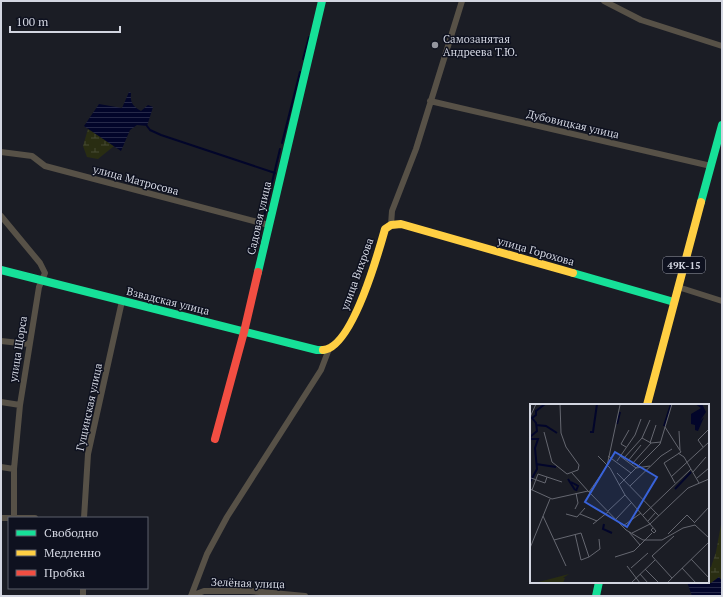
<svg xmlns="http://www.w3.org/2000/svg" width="723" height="597" font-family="'PT Serif',serif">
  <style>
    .wetland { fill: url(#wetland-marsh) }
    .water { fill: url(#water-rules) }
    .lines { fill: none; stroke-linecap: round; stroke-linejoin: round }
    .stream { stroke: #02052a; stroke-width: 2 }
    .street { stroke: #575147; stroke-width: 6 }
    .fast { stroke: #16e098; stroke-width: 8 }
    .slow { stroke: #ffcf43; stroke-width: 8 }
    .jam { stroke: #f24e42; stroke-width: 8 }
    .poi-dot { fill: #93959f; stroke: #0e111f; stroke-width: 1.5 }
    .labels { text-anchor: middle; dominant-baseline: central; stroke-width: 3; stroke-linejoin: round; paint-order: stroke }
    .shield { fill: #0e111f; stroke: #989ba7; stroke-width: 1 }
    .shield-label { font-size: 10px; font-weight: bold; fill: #d3d6e1 }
    .poi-label { font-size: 11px; fill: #d3d6e1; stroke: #0e111f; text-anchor: start }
    .street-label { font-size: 11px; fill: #d3d6e1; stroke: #0e111f }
    .inset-river { fill: none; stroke: #02052a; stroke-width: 2 }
    .inset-road { fill: none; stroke: #656770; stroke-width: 1 }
    .view { fill: #3862d9; fill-opacity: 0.15; stroke: #3862d9; stroke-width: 2 }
    .inset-edge { fill: none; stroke: #d3d6e1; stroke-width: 2 }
  </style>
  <defs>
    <pattern id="wetland-marsh" width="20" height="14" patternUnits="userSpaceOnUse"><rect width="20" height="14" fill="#292d12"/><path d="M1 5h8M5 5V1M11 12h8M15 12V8" fill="none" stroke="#474b34"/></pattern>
    <pattern id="water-rules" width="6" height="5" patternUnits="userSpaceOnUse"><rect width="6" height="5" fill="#02052a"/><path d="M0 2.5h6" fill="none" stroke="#262949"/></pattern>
  </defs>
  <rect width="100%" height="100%" fill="#1b1d25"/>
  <path class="wetland" d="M88,129L114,146L98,159L87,157L83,146Z
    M722,519V581L719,577L711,583L703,582H708V568L711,567L716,552Z"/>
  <path class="water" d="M129,92L131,93C130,103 133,106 141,111L148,105L153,107L147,126L137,125L130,130L121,151L84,126L99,104L122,108Z
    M719,577L722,581V596H692L687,582L711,583Z"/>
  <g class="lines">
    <path class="stream" d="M303,59L309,37
      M147,126L150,130L161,135L275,173
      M282,143L300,72
      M264,216L280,149"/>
    <path class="street" d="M604,1L641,20L722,46
      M430,101L711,166
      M1,152L32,156L45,166L269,225
      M1,216L40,263L45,273L39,287L20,405L14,469V517
      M391,225L392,211L416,149L462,1
      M678,287L722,301
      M1,341L29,344
      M1,402L20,405
      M1,467L14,469
      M1,518H35
      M84,518L88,454L122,301
      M83,596V588
      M191,596L207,554L227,517L321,370L329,349
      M191,596L204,591H250L305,596"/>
    <path class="fast" d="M701,202L722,125
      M1,270L317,350H323
      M258,272L322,1
      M573,273L674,302
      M596,596L599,582"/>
    <path class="slow" d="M323,350C352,348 378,254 385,229L391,225L401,224L573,273
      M647,405L701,202"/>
    <path class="jam" d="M215,439L244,332L258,272"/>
  </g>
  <circle class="poi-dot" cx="435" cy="45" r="4"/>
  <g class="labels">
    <rect class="shield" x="663" y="257" width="42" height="16" rx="3"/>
    <g class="shield-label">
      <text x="684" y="265">49К-15</text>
    </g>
    <g class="poi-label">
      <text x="443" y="39">Самозанятая<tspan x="443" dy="13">Андреева Т.Ю.</tspan></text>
    </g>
    <g class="street-label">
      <text transform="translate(573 124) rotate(13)">Дубовицкая улица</text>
      <text transform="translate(136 180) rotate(15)">улица Матросова</text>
      <text transform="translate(259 218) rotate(-77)">Садовая улица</text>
      <text transform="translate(536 251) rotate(16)">улица Горохова</text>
      <text transform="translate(357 274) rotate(-70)">улица Вихрова</text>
      <text transform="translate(168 301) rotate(14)">Взвадская улица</text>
      <text transform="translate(18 349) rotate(-81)">улица Щорса</text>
      <text transform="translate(89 407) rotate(-78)">Гущинская улица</text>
      <text transform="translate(248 583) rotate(2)">Зелёная улица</text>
    </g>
  </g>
  <g transform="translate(530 404)">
    <rect width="179" height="179" fill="#1b1d25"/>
    <path d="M39,170L33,174H35L33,179H5Z" fill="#292d12"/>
    <path d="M165,0H172L176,8L170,17L174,13L168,27L165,26V21L161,20V10L171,4Z" fill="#02052a"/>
    <path class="inset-river" d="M87,20L90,8M6,21L16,22L27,29M134,22L141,0M60,28H63L67,0M6,60L26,63M38,75L45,86M0,78L7,65L5,44L8,35H1L0,33L7,27L6,19L2,14L6,11V7L15,0M41,78L48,82L46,87M145,85L161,68M74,120L73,125L82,129"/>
    <path class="inset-road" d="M0,13L6,0M135,23L151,48L134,59L145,79M149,27L150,46M14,28L22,58L37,70L48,66L49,61L36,43L31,29L30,0M112,34L121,39L131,38M120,39L126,21M96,43L91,40L99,26M173,43L168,36L178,26M148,49L154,53L169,79M68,52L80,64L95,91L126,127L124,129L121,126L123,124M78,52L101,69M90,52L106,64L120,62M94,54L112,34L120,16M87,57L105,31L111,15M98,57L111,41M102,60L121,39M163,68L176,53M42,69L58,87M87,69L129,112M141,73L179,38M1,74L15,79L17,73M167,74L179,64M89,81L130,40L142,0M100,82L131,52L142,45M0,85L22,95L58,87L96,126L113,136H132L153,124L165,121L179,134M2,86L8,70L32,78M59,88L77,62L90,1M45,105L48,99L46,89M78,107L95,91M36,110L47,113L55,104M50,110L67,117M113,111L161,65M13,112L36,162M86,115L102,98M118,117L126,108M165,118L179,103M63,120L78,108M93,122L111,109M99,128L110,141M102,129L120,120L158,84L179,75M45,130L51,156L59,153M138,130L157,111L165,119M24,136L51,129L59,153M0,144L20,95M59,153L70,145L69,135M85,153L104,147L122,129M161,155L179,174M97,162L110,179M101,164L118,149M152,164L166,179M115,165L129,179M110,170L118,179M142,174L122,152L144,132M101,179L125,156M137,179L179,138"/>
    <path class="view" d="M85,48L127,73L97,123L55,98Z"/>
    <rect width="179" height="179" class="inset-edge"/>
  </g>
  <rect width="723" height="597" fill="none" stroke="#d3d6e1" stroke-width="4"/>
  <rect x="8" y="517" width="140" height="72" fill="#0e111f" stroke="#5d606d"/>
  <rect x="16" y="530" width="20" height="6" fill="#16e098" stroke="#5d606d"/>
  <text x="44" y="537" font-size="12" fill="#d3d6e1">Свободно</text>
  <rect x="16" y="550" width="20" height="6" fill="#ffcf43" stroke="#5d606d"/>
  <text x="44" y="557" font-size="12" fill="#d3d6e1">Медленно</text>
  <rect x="16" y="570" width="20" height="6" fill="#f24e42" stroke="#5d606d"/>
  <text x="44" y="577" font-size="12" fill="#d3d6e1">Пробка</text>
  <path d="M10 26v6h110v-6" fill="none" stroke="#d3d6e1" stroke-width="2"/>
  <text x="16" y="26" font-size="12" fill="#d3d6e1" stroke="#0e111f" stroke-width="3" paint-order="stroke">100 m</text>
</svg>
